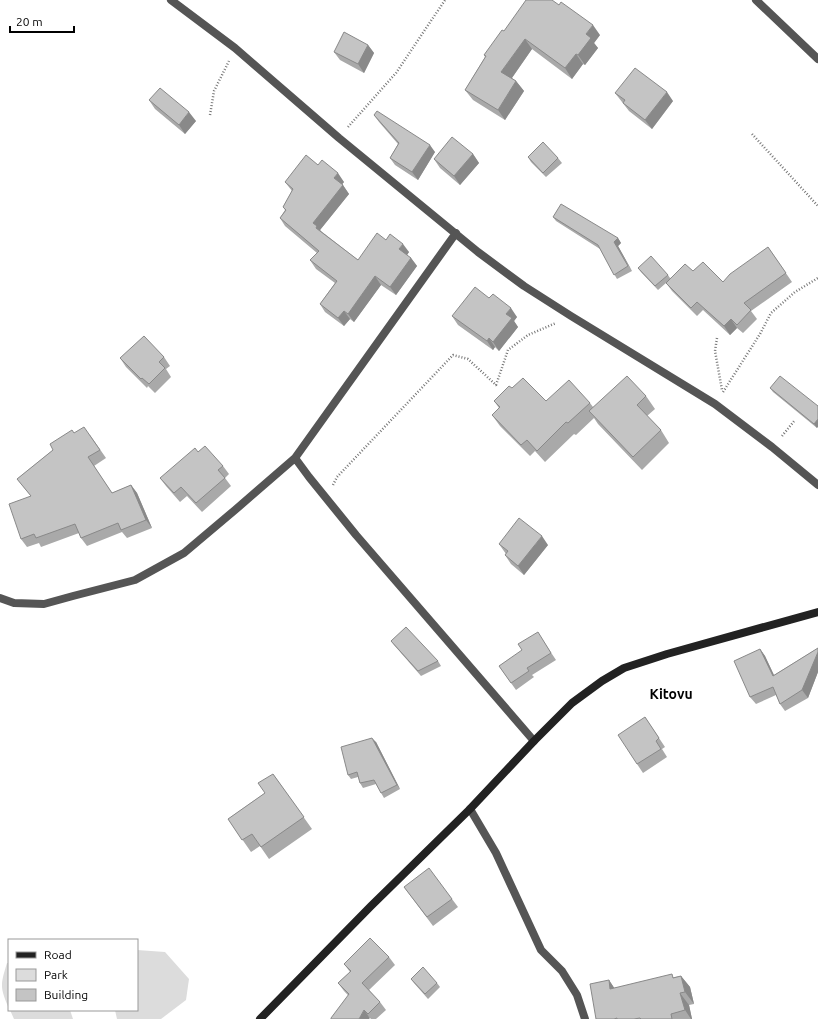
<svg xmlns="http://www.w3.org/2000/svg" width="818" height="1019" font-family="Ubuntu,sans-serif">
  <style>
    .green { fill: #dcdcdc }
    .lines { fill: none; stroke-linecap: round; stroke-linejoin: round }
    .path { stroke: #777; stroke-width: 2.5; stroke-dasharray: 1 2; stroke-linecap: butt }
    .street { stroke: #555; stroke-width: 8 }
    .secondary { stroke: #222; stroke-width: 8 }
    .wall { fill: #a9a9a9 }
    .shaded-wall { fill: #898989 }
    .building { fill: #c4c4c4; stroke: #898989 }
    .labels { text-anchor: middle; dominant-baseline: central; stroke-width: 4; stroke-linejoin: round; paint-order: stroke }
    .quarter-label { font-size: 14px; font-weight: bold; fill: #000; stroke: #fff }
  </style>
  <rect width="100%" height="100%" fill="#fff"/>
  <path class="green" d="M137,950L165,952L189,979L186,1000L161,1019H117L115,1010H137Z
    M7,963H9V1009C0,987 0,986 7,963Z
    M10,1010H70L73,1019H14Z"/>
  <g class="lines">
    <path class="path" d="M210,115L214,91L229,61
      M348,127L396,73L445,0
      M752,134L818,206
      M717,338L715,351L722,390
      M723,392L760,334L771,313L795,292L818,278
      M782,436L795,420
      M333,485L337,477L453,355L468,359L496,385L508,350L528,335L556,323"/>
    <path class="street" d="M171,0L235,48L339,138L478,252L524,286L571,316L715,404L772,447L818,485
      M756,0L818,59
      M295,458L309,477L356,535L534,741
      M0,598L14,603L44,604L73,596L135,580L184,553L235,510L295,458L456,233
      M470,809L496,853L541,950L562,971L577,995L585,1019"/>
    <path class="secondary" d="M260,1019L371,906L470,809L534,741L572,703L602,681L624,668L667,654L818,612"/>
  </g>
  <path class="wall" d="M504,31L600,35L594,43L598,48L585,65L583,64L572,79L532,49L512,78L516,81L524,91L505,120L473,100L465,90L485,57L484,55Z
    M368,45L374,53L364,73L340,60L334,52Z
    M615,93L673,101L652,129L629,111Z
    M149,100L196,121L185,134L155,109Z
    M374,115L435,152L418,180L395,165L390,158L398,144L379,122Z
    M473,154L479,163L460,185L440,168L434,159Z
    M528,157L558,158L562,163L546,177L531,162Z
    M318,165L344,182L342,184L349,194L320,230L321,231L358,260L386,240L409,252L407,255L411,258L417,266L396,295L381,285L354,322L350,319L344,326L325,312L320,304L335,283L316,269L310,260L317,253L285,226L280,218L285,210L283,207L292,191L285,182Z
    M553,217L618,238L621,243L618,246L632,271L617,279L600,249L556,221Z
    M768,247L792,282L751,311L757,319L743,333L737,328L730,335L703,310L697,316L672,291L666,283L658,290L641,272L638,268L668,275L670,278L693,271L723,282Z
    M489,298L517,317L514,321L518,327L499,351L495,347L493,350L458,325L452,316Z
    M164,357L170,366L166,369L171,377L155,393L148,386L147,388L126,367L120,358Z
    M512,388L546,401L590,403L593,407L646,396L655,409L647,416L661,430L669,443L642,470L598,424L594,418L576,435L574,434L545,462L535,451L530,456L500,426L492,415L499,408L494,401Z
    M770,388L818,406L817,428L773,392Z
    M74,433L90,435L106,458L94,466L112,493L131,485L137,493L152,528L127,538L122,532L87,546L81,538L79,533L41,547L39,543L27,547L21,539L31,496L17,479Z
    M198,452L223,466L229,474L225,478L231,486L202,512L187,496L180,502L166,486L160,478Z
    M499,544L548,545L524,575L511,564L505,555L506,554Z
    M542,639L556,660L532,675L534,677L516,690L499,666Z
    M391,641L438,661L441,666L421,676L394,645Z
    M818,648V672L808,698L785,711L780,704L776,695L756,704L750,697L760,649L765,656L774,675Z
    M645,717L665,747L662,749L667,757L643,773L637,764Z
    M376,742L400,789L384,798L376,784L363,788L360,783L358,777L351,779L348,775Z
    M273,774L312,829L269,859L260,846L251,852L228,819L265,793Z
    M404,887L452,899L458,907L433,926Z
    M389,957L395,965L369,990L380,1002L386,1010L376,1019H371L344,991L338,983L350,972L344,964Z
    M681,976L690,987L694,1004L689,1005L692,1019H596L609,980L614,988L675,977Z
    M411,979L437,983L440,987L428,999L414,983Z"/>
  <path class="shaded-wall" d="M593,25L600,35L594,43L598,48L585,65L578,55L586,34Z
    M525,39L532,49L509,82L501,72Z
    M368,45L374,53L364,73L358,64Z
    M576,54L583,64L572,79L565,68Z
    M516,81L524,91L505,120L498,110Z
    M667,92L673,101L652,129L645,120Z
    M189,112L196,121L185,134L179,125Z
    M430,145L435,152L418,180L412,172Z
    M473,154L479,163L460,185L454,176Z
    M338,173L344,182L340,187L334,178Z
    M343,185L349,194L320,230L323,235L316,228L313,223Z
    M618,238L621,243L618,246L632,271L614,242Z
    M403,244L409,252L405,258L399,249Z
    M411,258L417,266L396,295L390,287Z
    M375,276L381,285L354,322L348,314Z
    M511,308L517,317L514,321L518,327L499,351L493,342L506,314Z
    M344,311L350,319L344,326L338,318Z
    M731,319L737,328L730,335L724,326Z
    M489,338L495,347L493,350L487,341Z
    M818,419V427L817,428L814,424Z
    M131,485L137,493L152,528L146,520Z
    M542,536L548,545L524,575L518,566Z
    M760,649L765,656L778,684L773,676Z
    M818,652V672L808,698L802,690Z
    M372,738L376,742L400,789L397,785Z
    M681,976L690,987L694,1004L685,992Z
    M609,980L617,992L610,989Z
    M680,993L689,1005L692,1019H691L685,1010Z
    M364,1010L370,1018L369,1019H359Z"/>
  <path class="building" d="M526,0H552L559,5L561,2L593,25L586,34L591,38L578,55L576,54L565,68L525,39L501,72L516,81L498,110L465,90L486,56L484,55L502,30L504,31Z
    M344,32L368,45L358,64L334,52Z
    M635,68L667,92L645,120L623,103L625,100L615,93Z
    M160,88L189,112L179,125L149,100Z
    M377,111L430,145L412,172L390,158L399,143L374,115Z
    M452,137L473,154L454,176L434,159Z
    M543,142L558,158L543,173L528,157Z
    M306,155L318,165L322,160L338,173L334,178L343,185L313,223L317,226L316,228L358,260L377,233L386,240L390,234L403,244L399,249L411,258L390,287L375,276L348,314L344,311L338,318L320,304L337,281L310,260L319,251L280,218L286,210L283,207L293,189L285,182Z
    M561,204L618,238L614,242L628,266L614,275L598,245L553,217Z
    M768,247L786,273L744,303L751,310L737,325L731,319L724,326L697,302L691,308L666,283L685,264L693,271L703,262L723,282L730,274Z
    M651,256L668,275L655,286L638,268Z
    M475,287L489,298L493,294L511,308L506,314L512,318L493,342L489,338L487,341L452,316Z
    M144,336L164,357L159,362L165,368L149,384L142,378L141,379L120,358Z
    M627,376L646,396L637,405L661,430L633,457L589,411Z
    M780,376L818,406V419L814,424L770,388Z
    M523,378L546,401L569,380L590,403L568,423L566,422L537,451L527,440L521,445L492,415L500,407L494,401L509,386L512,388Z
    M84,427L100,450L88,457L112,493L131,485L146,520L121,530L118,523L81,538L75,524L36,538L34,534L21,539L9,504L31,496L17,479L53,450L50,444L72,430L74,433Z
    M205,446L223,466L218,470L225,478L196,503L181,487L174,493L160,478L195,448L198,452Z
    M519,518L542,536L518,566L505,555L508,551L499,544Z
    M406,627L438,661L418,671L391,641Z
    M538,632L551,653L527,668L529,671L511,683L499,666L522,650L518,644Z
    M818,648V652L802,690L780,704L773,687L750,697L734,661L760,649L773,676Z
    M645,717L659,738L656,741L661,749L637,764L618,735Z
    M372,738L397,785L381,793L374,780L360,783L357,772L348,775L341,747Z
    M273,774L304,817L261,847L252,834L242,840L228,819L265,793L258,783Z
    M429,868L452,899L427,917L404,887Z
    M370,938L389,957L362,983L380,1002L368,1014L364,1010L359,1019H331V1018L349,994L338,983L351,971L344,964Z
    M423,967L437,983L425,994L411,979Z
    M672,974L673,978L681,976L685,992L680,993L685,1010L671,1014L672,1019H641L640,1018L634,1019H617V1018L614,1019H596L590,984L609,980L610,989Z"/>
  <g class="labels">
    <g class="quarter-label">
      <text x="671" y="694">Kitovu</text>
    </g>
  </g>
  <rect x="8" y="939" width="130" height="72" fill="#ffffff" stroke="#999999"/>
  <rect x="16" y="952" width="20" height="6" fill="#222222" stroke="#999999"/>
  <text x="44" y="959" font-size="12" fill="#000000">Road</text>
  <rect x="16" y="969" width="20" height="12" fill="#dcdcdc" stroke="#999999"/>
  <text x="44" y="979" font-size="12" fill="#000000">Park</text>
  <rect x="16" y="989" width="20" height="12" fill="#c4c4c4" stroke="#999999"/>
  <text x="44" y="999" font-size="12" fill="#000000">Building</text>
  <path d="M10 26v6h64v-6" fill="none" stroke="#000000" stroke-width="2"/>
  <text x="16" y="26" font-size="12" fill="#000000" stroke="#ffffff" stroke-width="3" paint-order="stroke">20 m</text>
</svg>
